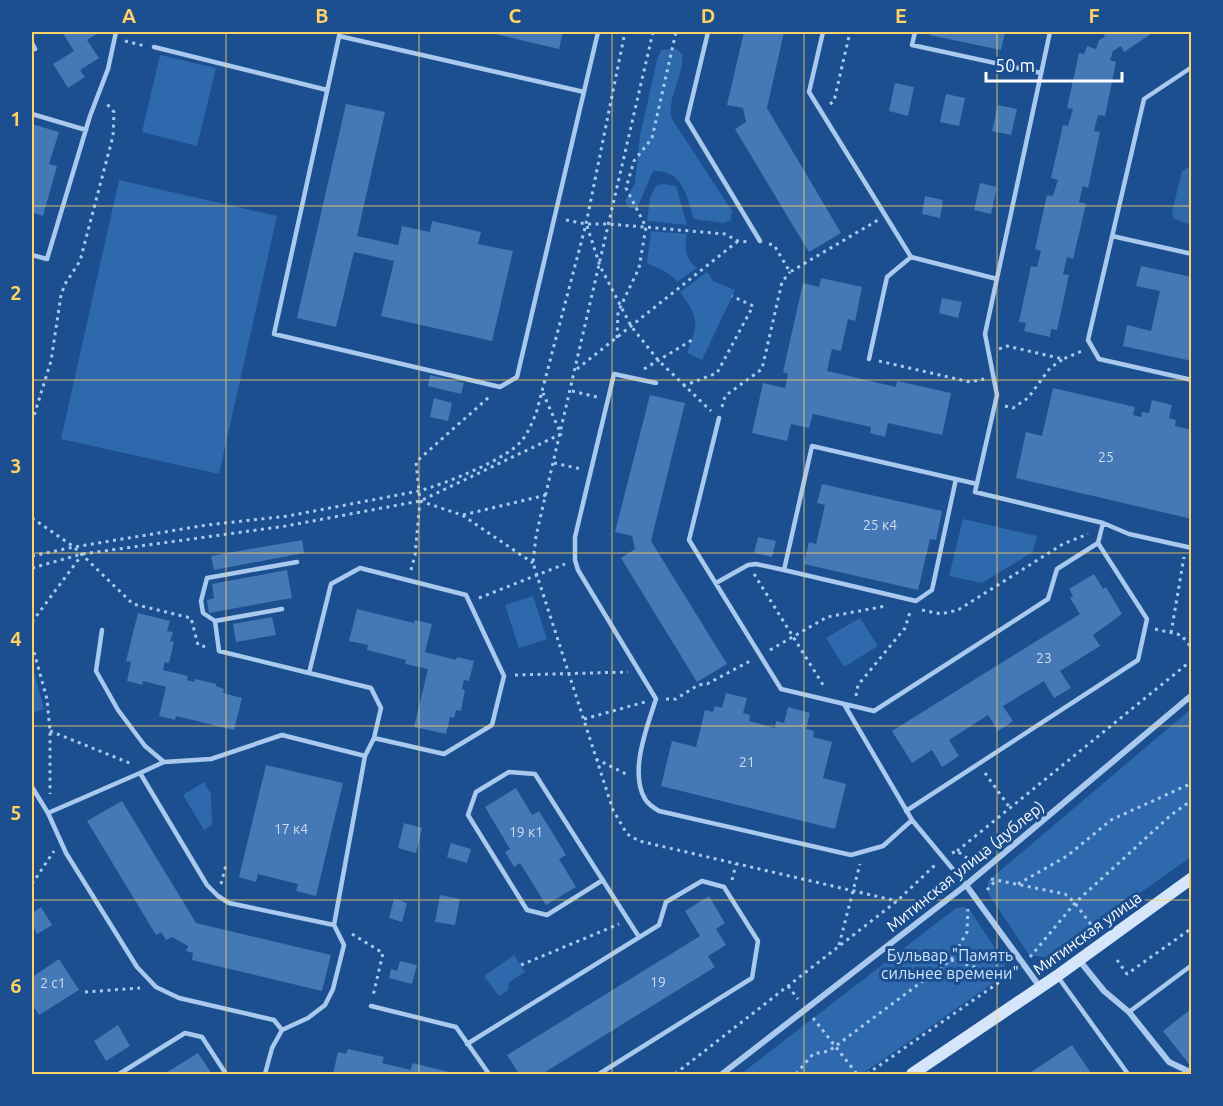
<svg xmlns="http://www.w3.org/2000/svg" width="1223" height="1106" font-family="Ubuntu,sans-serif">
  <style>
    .green { fill: #2e69ad }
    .building { fill: #4478b7 }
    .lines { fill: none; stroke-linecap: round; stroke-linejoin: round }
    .path { stroke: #a9c9ee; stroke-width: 3; stroke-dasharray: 3 4.5; stroke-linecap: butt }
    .lane { stroke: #a9c9ee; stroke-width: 4.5 }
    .street { stroke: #a9c9ee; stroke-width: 6 }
    .secondary { stroke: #d6e6fa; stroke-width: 12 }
    .grid { fill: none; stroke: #ffd166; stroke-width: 1.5; stroke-opacity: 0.55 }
    .labels { text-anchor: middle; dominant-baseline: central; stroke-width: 6; stroke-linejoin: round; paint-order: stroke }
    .number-label { font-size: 14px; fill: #d0dded }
    .street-label { font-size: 16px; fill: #fff; stroke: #1b4f8f }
    .park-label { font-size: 16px; fill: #cfe3fa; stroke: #1b4f8f }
    .neatline { fill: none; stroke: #ffd166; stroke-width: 2 }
    .grid-label { font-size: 20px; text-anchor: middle; font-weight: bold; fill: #ffd166 }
  </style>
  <rect width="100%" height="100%" fill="#1b4f8f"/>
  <path class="green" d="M676,49L682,54C685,76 666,97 672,119L732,211L731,220L724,223L694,219C686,195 683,170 653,171L637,208H629L625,201L635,183L640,136L657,60L661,50Z
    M160,55L216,68L197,146L142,132Z
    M1187,168H1191V225L1174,219L1172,212L1182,171Z
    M119,180L277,216L219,474L61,439Z
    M663,184L676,186L687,225L647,221L650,198L656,186Z
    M651,231L687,234C684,248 685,259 697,268L677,282C671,273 658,268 647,263Z
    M707,272L713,281L735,290L702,360L687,353C698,323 700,319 680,292Z
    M963,519L1037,536L1033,552L982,583L949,576Z
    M533,596L547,639L519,648L505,605Z
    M860,618L878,646L844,667L826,638Z
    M32,665L44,709L32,713Z
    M1191,709V857L1047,958L1029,955L988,893V881Z
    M204,782L211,794L212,825L204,830L183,795Z
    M965,907L971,912L1005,963V972L999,979L862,1074H849L847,1073L844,1074H741L956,908Z
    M514,955L525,972L509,982L508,990L499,996L484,976Z"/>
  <path class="building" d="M62,32H100L87,40L99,58L80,70L85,77L68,88L53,64L74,51Z
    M486,32H563L559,49Z
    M744,32H784L767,108L841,233L809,252L735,129L746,122L743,108L727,105Z
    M930,32H1005L1001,50L929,35Z
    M1102,32H1154L1124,52L1121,46L1113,51L1110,60L1116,62L1105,116L1098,115L1094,131L1100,132L1088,188L1083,186L1079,202L1086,204L1073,259L1067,257L1063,274L1069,275L1057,330L1051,329L1050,337L1024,331L1026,323L1019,322L1031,266L1037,267L1041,251L1035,249L1047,195L1053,196L1058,180L1051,178L1063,125L1068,126L1073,109L1067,108L1079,53L1084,54L1087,46L1096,49L1099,40L1105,37Z
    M895,83L914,87L908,116L889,111Z
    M946,94L965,98L959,126L940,122Z
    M346,104L385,112L357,236L398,245L402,226L430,232L432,221L481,232L478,244L513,251L492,341L381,316L394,261L354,252L336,327L297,318Z
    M998,105L1017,109L1011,135L992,131Z
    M32,124L59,132L49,164L57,166L43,216L34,213L32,221Z
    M980,183L997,187L991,214L974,210Z
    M925,196L943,200L940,218L922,214Z
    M1141,266L1192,277V361L1123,346L1127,325L1151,331L1160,291L1136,286Z
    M821,278L862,287L855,321L848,319L841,351L832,349L827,371L896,387L897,381L951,393L942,435L888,423L885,437L870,433L871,427L813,414L809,428L791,424L787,441L752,433L763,383L785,388L788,374L783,372L803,283L819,287Z
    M942,298L962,302L958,318L939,313Z
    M430,375L464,383L461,394L428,386Z
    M1053,388L1135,407L1133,415L1141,417L1142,412L1149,413L1152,400L1172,405L1169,418L1176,420L1175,426L1192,430V519L1016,478L1026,432L1042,436Z
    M650,395L685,403L651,541L727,664L697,682L621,558L635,549L632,536L615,532Z
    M434,398L452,403L448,421L430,417Z
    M822,484L942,511L936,540L930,539L918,590L804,564L809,542L816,544L825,505L817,503Z
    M758,537L776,541L772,557L754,553Z
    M302,540L304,553L214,570L211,556Z
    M287,570L292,598L209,613L207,600L214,598L212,584Z
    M1094,574L1103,589L1106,587L1122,614L1093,635L1100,646L1060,671L1071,688L1054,698L1044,681L1003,706L1013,721L1006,726L998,731L988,715L949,740L959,756L950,762L942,767L932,750L912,763L892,731L1080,614L1070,598L1073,596L1069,589Z
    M357,609L414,623L415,620L432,624L425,652L456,660L457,657L474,661L469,681L464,680L462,689L465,690L461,711L456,710L454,718L450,717L446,734L414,727L428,669L405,664L406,660L367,650L368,645L349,641Z
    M138,613L170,621L167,631L173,632L170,641L174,642L169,663L165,662L163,670L188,676L187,680L194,682L195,679L216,684V686L224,689L223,693L242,698L234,730L176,716L175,720L159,716L166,687L143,681L142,685L127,681L131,662L126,661Z
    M272,617L276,635L236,642L233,624Z
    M726,693L747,698L743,713L750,715L749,721L775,728L776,721L784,723L788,707L810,713L806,729L814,731L813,737L832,742L823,778L846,784L835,829L661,786L672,741L696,747L705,710L713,712L715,706L722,708Z
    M266,765L343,783L316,896L296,891L298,884L258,874L256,882L239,877Z
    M516,788L532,815L539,811L566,855L559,859L576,887L546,905L520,863L514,867L505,852L510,849L485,807Z
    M122,801L196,923L331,955L322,991L192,960L193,953L186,951L188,946L172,937L166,940L161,932L156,935L87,821Z
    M404,823L422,828L416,853L398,848Z
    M451,843L471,849L467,863L447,857Z
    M440,895L460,899L455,925L435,922Z
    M709,896L725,923L716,929L726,945L708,956L715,967L542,1074H519L507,1055L700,936L685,911Z
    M394,899L407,903L402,922L389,918Z
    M41,907L52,925L37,934L32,925V913Z
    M59,959L79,990L39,1015L32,1004V977Z
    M400,961L417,965L412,984L389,978L391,969L397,971Z
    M1192,1008V1063L1189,1064L1163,1031Z
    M118,1025L130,1046L106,1061L94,1041Z
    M1072,1045L1091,1073L1089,1074H1028Z
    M348,1049L384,1057L382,1063L411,1070L412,1063L449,1072L448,1074H333L338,1052L346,1054Z
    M198,1053L212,1074H164Z"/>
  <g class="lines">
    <path class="path" d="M653,32L536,536L533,563L613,810L627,834L639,841L897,901
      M125,41L145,46
      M830,104L834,101L850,32
      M566,220L586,224H609L725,234L738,241L748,242
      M587,226L600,266L631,326L658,360L711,411
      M769,244L774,245L790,272L878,220
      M617,338L618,312L639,268L646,227L626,188L634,161L652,138L676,32
      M999,349L1007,346L1063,359L1082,351
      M879,361L970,382L984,379
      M577,369L738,241
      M644,369L692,340
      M683,386L717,373L753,306L732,296
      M572,391L597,397
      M1005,406L1013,408L1028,398L1050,368L1063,359
      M722,407L725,396L762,369L782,282L790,272
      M32,422L51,361L61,295L65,284L80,261L113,136L114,112L107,104
      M554,463L581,469
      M420,501L462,515L533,563
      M463,515L546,495
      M32,518L74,547L133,604L191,618L198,645L207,647
      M32,556L74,547L207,525L288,516L419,491C444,484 509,459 523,439C529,431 532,422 536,414L586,224L625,32
      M32,568L82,554L286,526L420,501L561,434L543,393
      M411,570L415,555L420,501L416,462L489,397
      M754,574L825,688
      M479,598L565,564
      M922,610L941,614L958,610L1063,544L1088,534
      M32,622L81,556
      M1155,629L1181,635L1192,648
      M1171,633L1184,557
      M32,645L47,699L50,731V794
      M770,650L827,617L886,606
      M515,675L628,672
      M856,696L858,685L905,628L911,609
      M666,699H676L698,685L707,684L752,660
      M584,719L645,702
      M50,731L132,764
      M596,759L628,775
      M985,773L1010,808
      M957,851L1192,660
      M952,853L957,851L971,861
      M991,879L1065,894L1075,903L1092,926
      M732,880L736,864
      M32,884L54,851
      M221,884L226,865
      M1018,884L1067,856L1111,820L1192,783
      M987,890L996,880
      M352,934L383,953L373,996
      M839,945L860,864
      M1030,957L1075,903L1171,815L1192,800
      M951,960L1008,977
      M1117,960L1127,974L1192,928
      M521,965L619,924
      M788,986L798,999
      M85,992L140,988
      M813,1018L857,1074
      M675,1074L897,901L935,865
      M796,1074L813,1054L829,1051L951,960L967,932L968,909
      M867,1074L1014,972"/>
    <path class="lane" d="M340,32L274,334L500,387L517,377L598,32
      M708,32L687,120L760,241
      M823,32L809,92L911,257L997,279
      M915,32L912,45L1041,73
      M1050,32L985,334L997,395L975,492L1103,523L1129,534L1192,548
      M339,36L584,92
      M32,43L35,49
      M154,47L327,90
      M1192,67L1144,99L1088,340L1099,359L1192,380
      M32,114L86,130
      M1112,236L1192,254
      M32,255L47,259L90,116L108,69L116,32
      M869,359L887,277L911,257
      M656,383L614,374L575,537V560L578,570L656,699C647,727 629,772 645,799C648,804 654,808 659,811L851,855L883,846L912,820
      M719,418L689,540L781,689L874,711L1048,599L1057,569L1098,543L1103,523
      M297,562L207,578L201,601L203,613L215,621L219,651L309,673
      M784,570L916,601L932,590L956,479
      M716,583L748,565L756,564L784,570L812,446L977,484
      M215,621L282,609
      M102,630L96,671L118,710L145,746L164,762
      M844,704L912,820L966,885
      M365,756L374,738L381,708L371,688L309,673L331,584L360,568L466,595L504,676L492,725L444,754L374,738
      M140,773L164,762L211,759L282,735L365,756L334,925
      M32,787L48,813L66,853L137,967L156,987L179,998L274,1020L282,1030L272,1048L265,1074
      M906,811L1138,660L1147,619L1098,543
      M48,813L140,773L207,885L218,896L229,903L334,925L344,945L333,989L325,1005L308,1018L282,1030
      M603,880L547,915L527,910L468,815L476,792L509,772L535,774L639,937
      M1058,977L1128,1074
      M371,1006L456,1027L489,1074
      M1129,1012L1192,965
      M467,1044L659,925L666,902L702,881L724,887L758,941L752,978L599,1074
      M119,1074L185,1033L202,1037L226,1074"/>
    <path class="street" d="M966,885L1040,987
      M1079,960L1104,991L1129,1012L1169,1062L1192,1073
      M722,1074L966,885L1192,695"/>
    <path class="secondary" d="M912,1074L1057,976L1192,878"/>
  </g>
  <path class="grid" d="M226,32V1074M419,32V1074M612,32V1074M804,32V1074M997,32V1074M32,206H1192M32,380H1192M32,553H1192M32,726H1192M32,900H1192"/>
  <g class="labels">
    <g class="number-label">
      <text x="1106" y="457">25</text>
      <text x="880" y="525">25 к4</text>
      <text x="1044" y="658">23</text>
      <text x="747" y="762">21</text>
      <text x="291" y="829">17 к4</text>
      <text x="526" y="832">19 к1</text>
      <text x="658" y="982">19</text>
      <text x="53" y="983">2 с1</text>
    </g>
    <g class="street-label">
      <text transform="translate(965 866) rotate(-39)">Митинская улица (дублер)</text>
      <text transform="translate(1087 933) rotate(-36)">Митинская улица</text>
    </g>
    <g class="park-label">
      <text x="950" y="955">Бульвар "Память<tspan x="950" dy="18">сильнее времени"</tspan></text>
    </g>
  </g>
  <rect width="1223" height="1106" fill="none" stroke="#1b4f8f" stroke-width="66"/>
  <path d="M986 72v9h136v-9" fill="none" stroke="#ffffff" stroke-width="3"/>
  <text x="995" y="72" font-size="18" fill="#ffffff" stroke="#1b4f8f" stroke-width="4.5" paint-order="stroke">50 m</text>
  <rect x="33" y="33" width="1157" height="1040" class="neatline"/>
  <g class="grid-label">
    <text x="129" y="23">A</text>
    <text x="322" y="23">B</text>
    <text x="515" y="23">C</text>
    <text x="708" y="23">D</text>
    <text x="901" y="23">E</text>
    <text x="1094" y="23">F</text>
    <text x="16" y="126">1</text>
    <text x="16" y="300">2</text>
    <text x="16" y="473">3</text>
    <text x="16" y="646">4</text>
    <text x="16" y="820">5</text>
    <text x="16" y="993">6</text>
  </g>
</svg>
